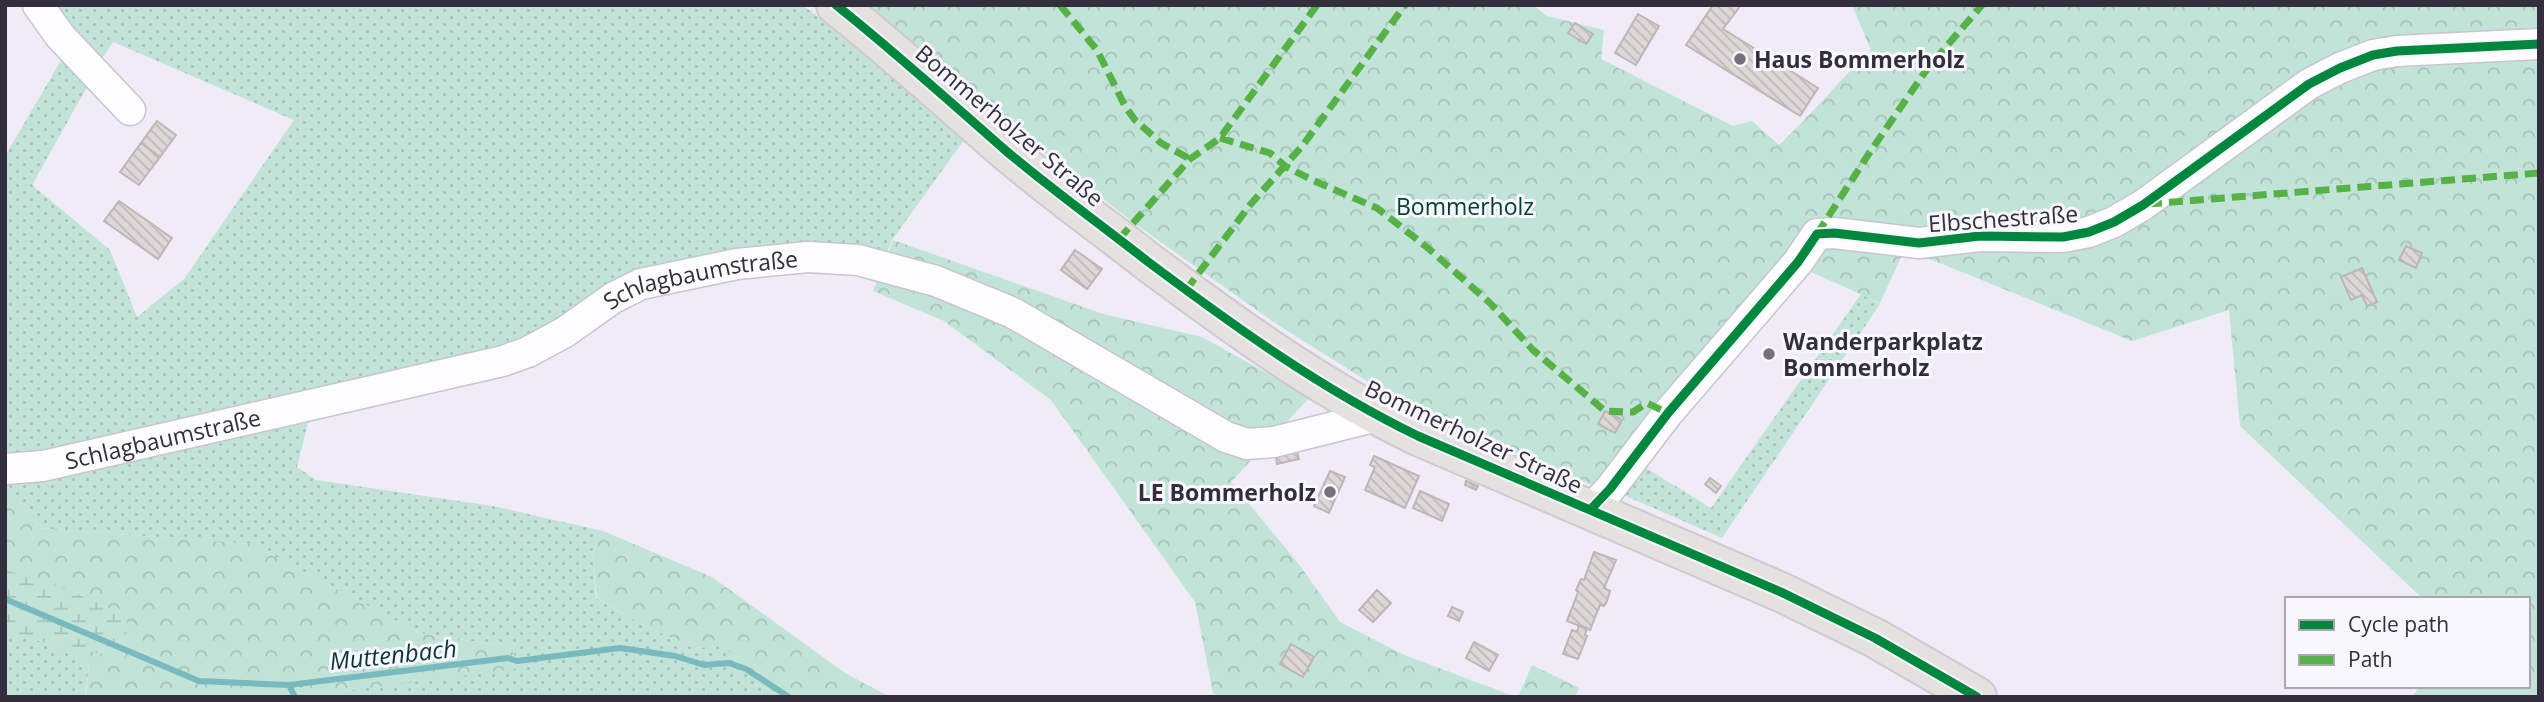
<svg xmlns="http://www.w3.org/2000/svg" width="2544" height="702" font-family="'Open Sans',sans-serif">
  <style>
    .grass { fill: url(#grass-dots) }
    .forest { fill: url(#forest-crowns) }
    .wetland { fill: url(#wetland-marsh) }
    .lines { fill: none; stroke-linecap: round; stroke-linejoin: round }
    .stream { stroke: #79babf; stroke-width: 6 }
    .building { fill: url(#building-back-hatch); stroke: #bcb7b7; stroke-width: 2 }
    .minor-casing { stroke: #c8c5d0; stroke-width: 33 }
    .major-casing { stroke: #cdcad1; stroke-width: 42 }
    .minor { stroke: #fdfcfe; stroke-width: 30 }
    .major { stroke: #e4e1de; stroke-width: 38 }
    .quiet { stroke: #56b246; stroke-width: 7; stroke-dasharray: 14 7; stroke-linecap: butt }
    .cycleway-casing { stroke: #f9f7fe; stroke-width: 13 }
    .cycleway { stroke: #00873e; stroke-width: 9 }
    .poi-dot { fill: #75707d; stroke: #f9f7fe; stroke-width: 2.5 }
    .labels { text-anchor: middle; dominant-baseline: central; stroke-width: 6; stroke-linejoin: round; paint-order: stroke }
    .poi-label { font-size: 23px; font-weight: bold; fill: #332e3b; stroke: #f9f7fe; text-anchor: start }
    .street-label { font-size: 23px; fill: #332e3b; stroke: #f9f7fe }
    .park-label { font-size: 23px; fill: #05422c; stroke: #f9f7fe }
    .water-label { font-size: 24px; font-style: italic; fill: #093638; stroke: #f9f7fe }
  </style>
  <defs>
    <pattern id="grass-dots" width="8" height="8" patternUnits="userSpaceOnUse" patternTransform="scale(1.75)"><rect width="8" height="8" fill="#c2e3d7"/><path d="M2 2h.1M6 6h.1" fill="none" stroke="#a7c3b9" stroke-width="1.8" stroke-linecap="round"/></pattern>
    <pattern id="forest-crowns" width="20" height="18" patternUnits="userSpaceOnUse" patternTransform="scale(1.75)"><rect width="20" height="18" fill="#c2e3d7"/><path d="M2 6a3 3 0 1 1 6 0M12 15a3 3 0 1 1 6 0" fill="none" stroke="#a7c3b9"/></pattern>
    <pattern id="wetland-marsh" width="20" height="14" patternUnits="userSpaceOnUse" patternTransform="scale(1.75)"><rect width="20" height="14" fill="#c2e3d7"/><path d="M1 5h8M5 5V1M11 12h8M15 12V8" fill="none" stroke="#a7c3b9"/></pattern>
    <pattern id="building-back-hatch" width="6" height="6" patternUnits="userSpaceOnUse" patternTransform="scale(1.75)"><rect width="6" height="6" fill="#ddd7d7"/><path d="M-1 5l2 2M0 0l6 6M5-1l2 2" fill="none" stroke="#beb9b9"/></pattern>
  </defs>
  <rect width="100%" height="100%" fill="#efecf7"/>
  <path class="grass" d="M54,5H802L840,32L967,136L892,240L883,261L673,270L549,336L5,463V156L66,52L92,78L32,185L110,250L137,317L184,279L294,120L113,42L99,63Z
    M1861,294L1880,304L1722,538L1610,489L1633,460L1711,508Z
    M339,403L308,423L297,467L316,480L493,506L603,531L592,553L596,598L643,625L694,648L721,646L793,697H297L520,667L510,647L419,633L251,544L39,528L5,481Z
    M5,619L89,665L85,697H5Z"/>
  <path class="forest" d="M859,5H1533L1547,16L1604,30L1601,59L1733,126L1752,121L1779,145C1811,115 1839,81 1871,50L1852,5H2539V697H2412L2420,686H2528V599H2423L2240,426L2229,310L2132,341L1905,249L1880,303L1787,261L1592,485L1418,413L1278,325L1138,226L928,63Z
    M893,240L1103,314L1202,337L1310,397L1231,482L1301,567L1340,622L1402,654L1516,697H1219L1213,693L1195,602L1051,400L944,321L873,291Z
    M5,481L39,528L251,544L419,633L510,647L521,668L297,697H86L89,665L5,619Z
    M603,531L712,577L845,673L890,697H793L721,646L694,648L643,625L597,598L592,553Z
    M1532,665L1579,688L1575,697H1518Z"/>
  <path class="wetland" d="M5,570L47,581L127,616L125,659L5,634Z"/>
  <g class="lines">
    <path class="stream" d="M5,599L199,681L289,685L508,658L517,661L620,648L675,656L704,665L729,663L746,669L789,697
      M289,685L295,697"/>
  </g>
  <path class="building" d="M1713,5H1741L1723,29L1818,88L1800,116L1686,45Z
    M1638,14L1659,26L1636,65L1615,53Z
    M1575,23L1593,34L1586,44L1568,33Z
    M157,121L176,135L160,157L141,143Z
    M141,143L160,157L139,185L120,172Z
    M119,201L172,238L158,259L104,221Z
    M2406,246L2422,253L2416,268L2399,260Z
    M1075,250L1102,269L1087,289L1061,270Z
    M2362,268L2377,302L2367,306L2362,295L2351,300L2341,277Z
    M1605,411L1622,420L1615,433L1598,424Z
    M1297,452L1299,459L1277,464L1276,457Z
    M1374,456L1419,476L1405,508L1365,490L1375,467L1370,465Z
    M1330,471L1345,477L1329,513L1314,506Z
    M1710,478L1721,486L1716,493L1705,484Z
    M1466,481L1478,486L1476,490L1465,485Z
    M1420,491L1449,504L1442,521L1413,508Z
    M1594,552L1616,560L1604,588L1610,591L1607,601L1604,606L1600,605L1590,630L1567,621L1578,592L1576,590L1581,579L1584,580Z
    M1377,590L1391,603L1373,622L1359,610Z
    M1452,607L1463,612L1459,621L1448,616Z
    M1579,625L1587,628L1585,635L1587,636L1578,659L1563,654L1572,630L1577,632Z
    M1474,642L1498,655L1489,671L1466,658Z
    M1291,644L1314,657L1303,677L1280,664Z"/>
  <g class="lines">
    <defs>
      <g id="minor">
        <path d="M38,5L60,36L130,110"/>
        <path id="s1" d="M5,469L43,466L503,361L528,352L565,332L613,298L641,284L737,264L808,257L858,260L936,281L1013,313L1226,437L1247,444L1274,442L1377,416"/>
        <path d="M1590,510L1610,489L1668,413L1798,262L1817,234L1834,233L1919,243L1980,236L2063,237L2089,232L2114,222L2143,205L2309,84L2340,68L2373,55L2397,51L2539,44"/>
      </g>
      <path id="major" d="M836,5C894,51 949,101 1005,150C1051,189 1100,224 1147,261C1234,326 1321,389 1418,436L1783,593L1875,638L1977,697"/>
    </defs>
    <use href="#minor" class="minor-casing"/>
    <use href="#major" class="major-casing"/>
    <use href="#minor" class="minor"/>
    <use href="#major" class="major"/>
    <path class="quiet" d="M1060,5L1097,50L1125,106L1135,120L1161,143L1190,159
      M1220,138L1270,153L1285,166L1312,180L1377,208L1428,248L1490,303L1533,350L1605,411L1633,412L1647,403L1668,413
      M2148,204L2539,173
      M1817,234L1870,152L1927,69L1982,5
      M1119,239L1190,159L1220,138L1317,5
      M1186,290L1250,205L1303,145L1405,5"/>
    <defs>
      <path id="cycleway" d="M836,5C894,51 949,101 1005,150C1051,189 1100,224 1147,261C1234,326 1321,389 1418,436L1783,593L1875,638L1977,697
        M1590,510L1610,489L1668,413L1798,262L1817,234L1834,233L1919,243L1980,236L2063,237L2089,232L2114,222L2143,205L2309,84L2340,68L2373,55L2397,51L2539,44"/>
    </defs>
    <use href="#cycleway" class="cycleway-casing"/>
    <use href="#cycleway" class="cycleway"/>
  </g>
  <g class="poi-dot">
    <circle cx="1740" cy="59" r="7"/>
    <circle cx="1769" cy="354" r="7"/>
    <circle cx="1330" cy="492" r="7"/>
  </g>
  <g class="labels">
    <g class="poi-label">
      <text x="1754" y="59">Haus Bommerholz</text>
      <text x="1783" y="341">Wanderparkplatz<tspan x="1783" dy="26">Bommerholz</tspan></text>
      <text x="1316" y="492" text-anchor="end">LE Bommerholz</text>
    </g>
    <g class="street-label">
      <text transform="translate(1010 125) rotate(40)">Bommerholzer Straße</text>
      <text transform="translate(2003 218) rotate(-4)">Elbschestraße</text>
      <text stroke="none"><textPath href="#s1" startOffset="728">Schlagbaumstraße</textPath></text>
      <text transform="translate(1474 436) rotate(25)">Bommerholzer Straße</text>
      <text stroke="none"><textPath href="#s1" startOffset="161">Schlagbaumstraße</textPath></text>
    </g>
    <g class="park-label">
      <text x="1465" y="206">Bommerholz</text>
    </g>
    <g class="water-label">
      <text transform="translate(393 654) rotate(-6)">Muttenbach</text>
    </g>
  </g>
  <rect width="2544" height="702" fill="none" stroke="#332e3b" stroke-width="14"/>
  <rect x="2285" y="597" width="245" height="91" fill="#f9f7fe" stroke="#aaa7b0" stroke-width="2"/>
  <rect x="2299" y="620" width="35" height="10" fill="#00873e" stroke="#aaa7b0" stroke-width="2"/>
  <text x="2348" y="632" font-size="21" fill="#332e3b">Cycle path</text>
  <rect x="2299" y="655" width="35" height="10" fill="#56b246" stroke="#aaa7b0" stroke-width="2"/>
  <text x="2348" y="667" font-size="21" fill="#332e3b">Path</text>
</svg>
